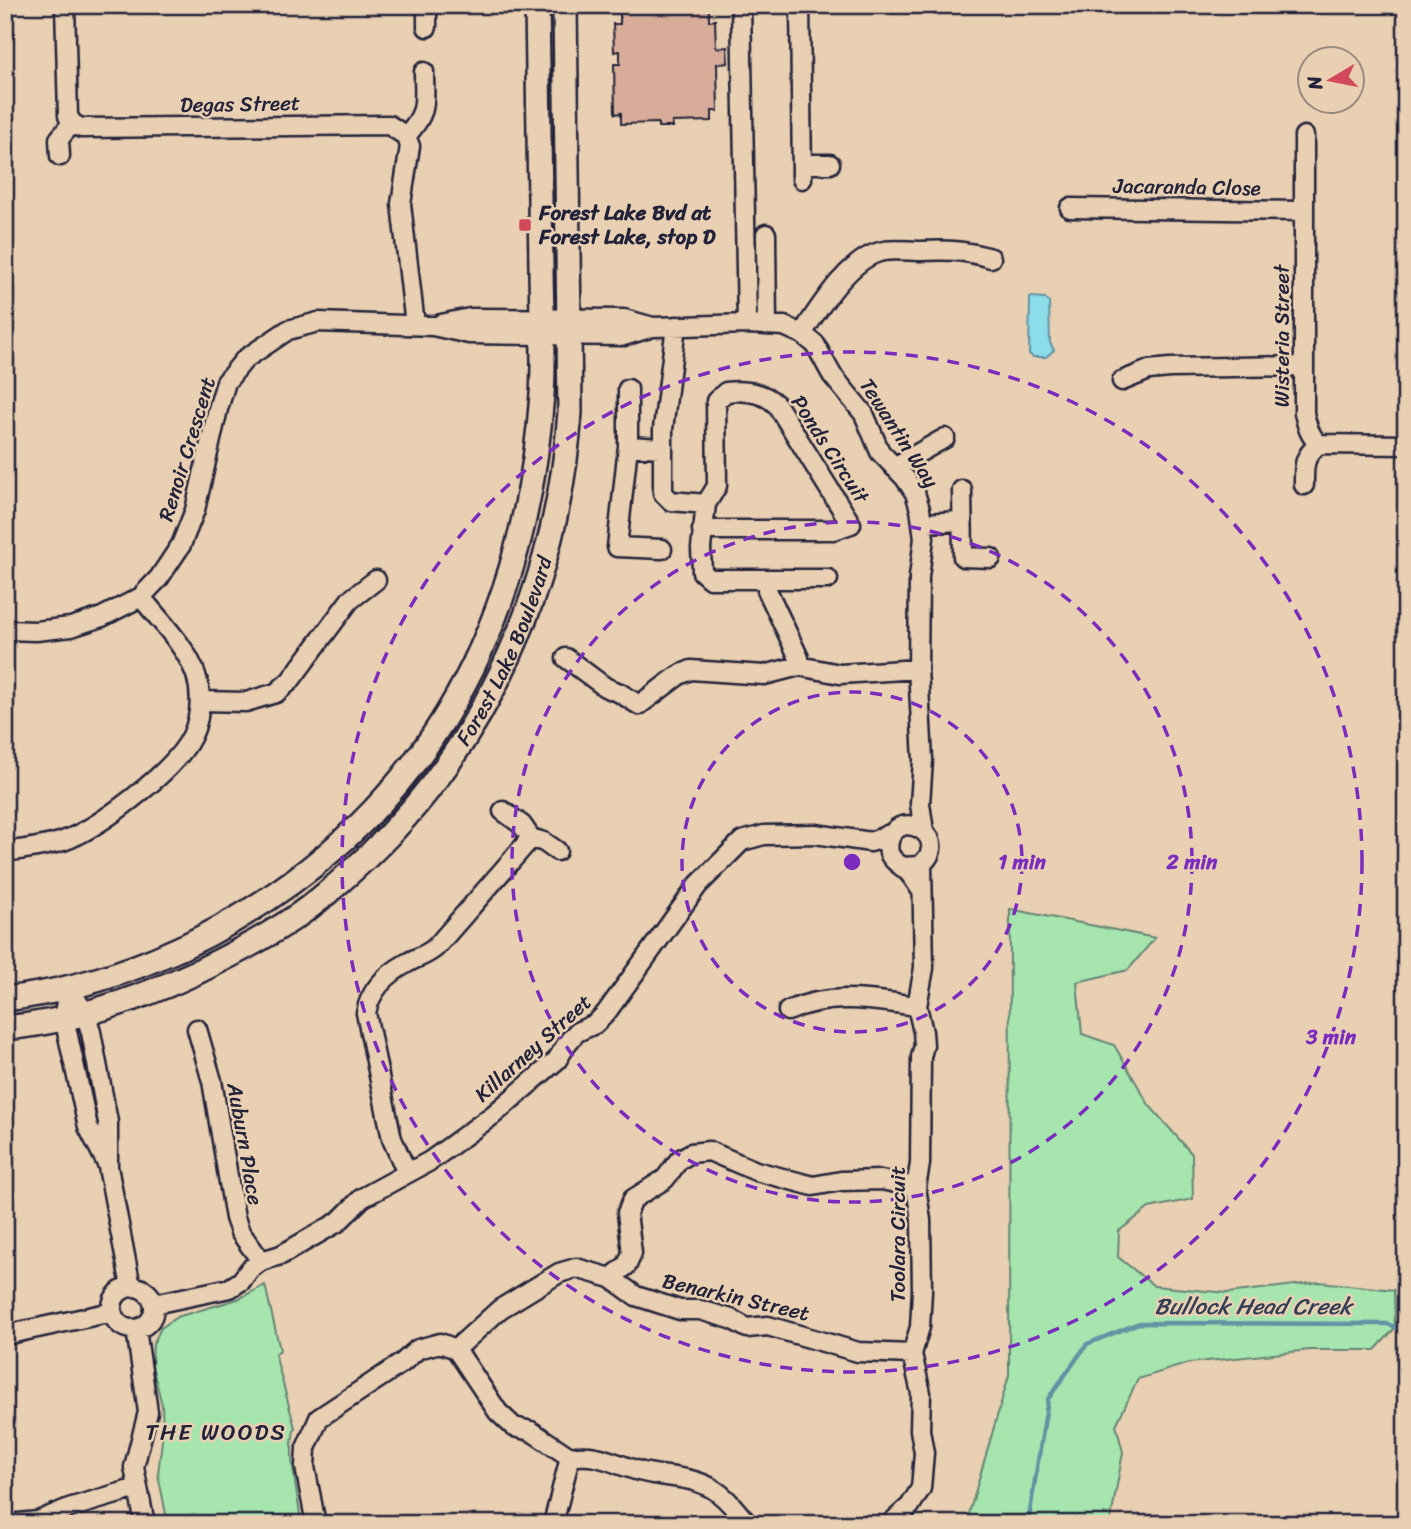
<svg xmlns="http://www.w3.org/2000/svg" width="1411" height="1529" font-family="Sriracha,sans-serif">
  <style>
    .green { fill: #a6e6ae; stroke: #648474; stroke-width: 2 }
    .water { fill: #8cdce9; stroke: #6292a3; stroke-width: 2 }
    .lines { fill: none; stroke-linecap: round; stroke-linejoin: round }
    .stream { stroke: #6292a3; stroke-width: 4.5 }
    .building { fill: #d7ac98; stroke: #22223b; stroke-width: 2 }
    .minor-casing { stroke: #22223b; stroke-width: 23 }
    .major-casing { stroke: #22223b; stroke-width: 28 }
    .minor { stroke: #ead0b2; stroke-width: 18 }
    .major { stroke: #ead0b2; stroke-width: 23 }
    .ring { fill: none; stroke: #7b2cbf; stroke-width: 3.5; stroke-dasharray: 12 9 }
    .poi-dot { fill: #d1495b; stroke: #ead0b2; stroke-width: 2.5 }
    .labels { text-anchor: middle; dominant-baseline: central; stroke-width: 5; stroke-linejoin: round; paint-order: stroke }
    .street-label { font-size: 21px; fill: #22223b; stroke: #ead0b2 }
    .poi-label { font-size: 21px; font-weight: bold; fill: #22223b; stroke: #ead0b2; text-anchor: start }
    .water-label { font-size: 23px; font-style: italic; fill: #323e55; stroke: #ead0b2 }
    .neighbourhood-label { font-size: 23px; letter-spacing: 2px; fill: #22223b; stroke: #ead0b2 }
    .centre { fill: #7b2cbf; stroke: #ead0b2; stroke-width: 3.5 }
    .ring-label { font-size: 21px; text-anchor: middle; font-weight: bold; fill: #7b2cbf; stroke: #ead0b2; stroke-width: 5; stroke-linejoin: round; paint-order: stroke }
  </style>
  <rect width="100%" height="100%" fill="#ead0b2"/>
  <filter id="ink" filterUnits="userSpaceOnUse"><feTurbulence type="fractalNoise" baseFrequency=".0143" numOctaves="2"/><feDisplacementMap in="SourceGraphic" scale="14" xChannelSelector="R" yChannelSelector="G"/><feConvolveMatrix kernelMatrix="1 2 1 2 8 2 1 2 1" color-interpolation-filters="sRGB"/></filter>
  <g filter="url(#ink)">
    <path class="green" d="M1010,909L1155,938L1128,970L1077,982L1082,1034L1114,1045L1149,1105L1192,1154L1193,1199L1149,1208L1119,1231L1118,1257L1154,1286L1228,1293L1320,1282L1394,1290L1395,1328L1375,1350H1310L1189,1363L1138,1379L1116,1425L1123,1452L1110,1524H966L1009,1375Z
      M265,1285L280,1350L275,1354L295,1428C286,1454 299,1496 301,1524H168L158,1474L163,1432L162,1405L152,1366L153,1344L161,1328L177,1317L238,1299Z"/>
    <path class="water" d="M1030,297L1045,298L1049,302L1050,343L1054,350L1046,357H1033L1029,354Z"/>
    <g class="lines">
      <path class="stream" d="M1028,1524L1048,1399L1087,1344L1139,1323L1387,1324L1406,1331"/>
    </g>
    <path class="building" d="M709,5V21L715,20L716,48L727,47L728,63L717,64L718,111H712V121L672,122L673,127H658V123L621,124V113L615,114L614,64H620V51L614,52L613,24H620V7Z"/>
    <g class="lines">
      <defs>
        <path id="minor" d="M65,5L68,116L72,123L81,128L389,125L406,136L410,146L401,204L415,325
          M741,5L747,324
          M800,5L802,179
          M427,27V5
          M406,136C429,111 424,103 424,72
          M1304,136V413C1307,425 1309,436 1319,444L1406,445
          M60,156L59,139L72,123
          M802,164H830
          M1070,208L1304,211
          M766,234L767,325
          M441,324L470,318L624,319L653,327
          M676,326L663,429V493L671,501L706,504
          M802,334C819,308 851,256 884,251C896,249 909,251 921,251C950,250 963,250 991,258
          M1122,381L1149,370L1170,368L1304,366
          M628,389V446L617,547L662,549
          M628,446L662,448
          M894,467L945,438
          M1304,485C1304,465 1303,457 1319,444
          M962,490L963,557L991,558
          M923,523L961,521
          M702,530H834L851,524L777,405C764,392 744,390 726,392L716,401L717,486L706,504L701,548L702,572L710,579H828
          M767,590L799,658V666
          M5,630L36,631L71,627L102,617L141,597L159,578L181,545L195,510L218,409L226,382L245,359L288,330L318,322L433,326L469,334L624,336L653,327L747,324L784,326L802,334L815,344L832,375L864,414L880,452L905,478L915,493L920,509L924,538L919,577L918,669L923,760L920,804L924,831
          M566,658L605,687L620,693L639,705L679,675L691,670L764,675L799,666L840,674L918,669
          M201,701L246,702L276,693L290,681L350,600L376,580
          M503,811L522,825L531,838L544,842L557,851
          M5,852C25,849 44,847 63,841C98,829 169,774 188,743C200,724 203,697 196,675C186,646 160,621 141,597
          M902,867L919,866C954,841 904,806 890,838C888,843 888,848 889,853C893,863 902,865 908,872C913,877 917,884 921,890
          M68,987L85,1013L91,1032L108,1122V1167L131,1287
          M65,1007L64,1018L88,1127L107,1164
          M788,1011C831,992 871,1000 917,1006
          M197,1029L212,1081L235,1218L240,1232L261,1261
          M407,1173L392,1139L366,1013C370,990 387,974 407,963C417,957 426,956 436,947L531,838
          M611,1278L627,1265L632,1253L627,1213L633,1199L665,1179L679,1160L691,1153L709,1151L756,1171L813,1186L841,1181L881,1180L916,1187
          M112 1308a21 21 0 1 1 42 0a21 21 0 1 1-42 0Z
          M154,1304L230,1288L241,1281L250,1269L261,1261L281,1255L338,1222L362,1198L430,1161L493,1115L557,1060L568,1042L577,1032L595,1024L606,1013L698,885L742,841L764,835L815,834L871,842L892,833
          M136,1329L148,1412L134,1467L145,1524
          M5,1335L112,1312
          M456,1349L500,1309L559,1273L576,1268L611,1278L636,1296L680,1310H700L731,1319L747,1328L768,1326L858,1352L912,1354
          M9,1524L38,1521L69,1508L137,1488
          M316,1524L305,1467L306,1448L319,1418L402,1363L418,1349L440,1343L456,1349L498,1412L514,1427L531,1431L570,1457C599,1452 613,1464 639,1471C664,1478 690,1475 713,1489C728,1498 736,1511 748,1524
          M553,1524L570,1457
          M890,1524L910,1506L921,1488L924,1453L920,1430L921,1393L912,1354L920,1327L922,1291L921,1220L916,1187L920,1164L921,1057L924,1045L923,1032L917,1006L924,968L922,864"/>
        <g id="major">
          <path d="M5,999C108,987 209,943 292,882C454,764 528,590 542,394C545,352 541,309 541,267C540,180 538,92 537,5"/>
          <path id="s1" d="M5,1028C71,1022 137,1000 197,972C230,956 263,939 294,918C320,901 344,878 367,857C490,740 558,580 570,412L565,5"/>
        </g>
      </defs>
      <use href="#minor" class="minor-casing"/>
      <use href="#major" class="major-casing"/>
      <use href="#minor" class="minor"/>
      <use href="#major" class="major"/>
    </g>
  </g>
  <g class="ring">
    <circle cx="852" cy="862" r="170"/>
    <circle cx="852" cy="862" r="340"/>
    <circle cx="852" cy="862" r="510"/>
  </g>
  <rect class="poi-dot" x="518" y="218" width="14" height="14" rx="3.5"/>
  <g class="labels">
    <g class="street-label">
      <text transform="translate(240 104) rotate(-1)">Degas Street</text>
      <text transform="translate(1187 187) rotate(1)">Jacaranda Close</text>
      <text transform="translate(1282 336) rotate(-90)">Wisteria Street</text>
      <text transform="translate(899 433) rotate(57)">Tewantin Way</text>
      <text transform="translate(187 449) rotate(-73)">Renoir Crescent</text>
      <text transform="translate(830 449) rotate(57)">Ponds Circuit</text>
      <text stroke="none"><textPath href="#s1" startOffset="658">Forest Lake Boulevard</textPath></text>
      <text transform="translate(533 1048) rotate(-42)">Killarney Street</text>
      <text transform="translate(245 1144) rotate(80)">Auburn Place</text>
      <text transform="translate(898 1234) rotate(-90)">Toolara Circuit</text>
      <text transform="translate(736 1297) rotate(13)">Benarkin Street</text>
    </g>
    <g class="poi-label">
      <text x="539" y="213">Forest Lake Bvd at<tspan x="539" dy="24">Forest Lake, stop D</tspan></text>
    </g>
    <g class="water-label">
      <text x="1253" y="1306">Bullock Head Creek</text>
    </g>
    <g class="neighbourhood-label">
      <text x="216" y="1432">THE WOODS</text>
    </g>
  </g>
  <circle cx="852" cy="862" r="10" class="centre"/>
  <g class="ring-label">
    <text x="1022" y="869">1 min</text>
    <text x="1192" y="869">2 min</text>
    <text x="1331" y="1044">3 min</text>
  </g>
  <rect width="1411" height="1529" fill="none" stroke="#ead0b2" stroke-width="28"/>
  <rect x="14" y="14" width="1383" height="1501" fill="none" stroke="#22223b" stroke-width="2.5" filter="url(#ink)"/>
  <g transform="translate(1331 80) rotate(260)"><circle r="33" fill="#ead0b2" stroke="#9a8a82" stroke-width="2"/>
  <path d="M0-5L12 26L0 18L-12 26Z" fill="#d1495b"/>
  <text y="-10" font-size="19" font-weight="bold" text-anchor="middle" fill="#22223b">N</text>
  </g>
</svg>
